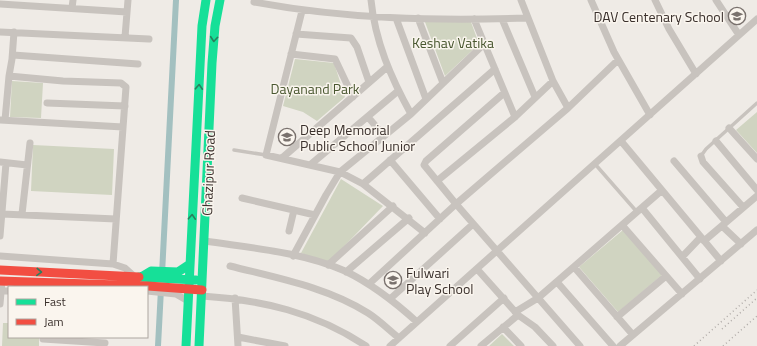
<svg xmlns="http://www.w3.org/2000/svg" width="757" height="346" font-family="'Titillium Web',sans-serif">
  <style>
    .green { fill: #d0d4c1 }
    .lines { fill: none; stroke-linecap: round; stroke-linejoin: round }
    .canal { stroke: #a3c0c0; stroke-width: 6 }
    .lane { stroke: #c8c3be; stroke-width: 3.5 }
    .street { stroke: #c8c3be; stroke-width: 7 }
    .fast { stroke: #16e098; stroke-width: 9 }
    .jam { stroke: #f24e42; stroke-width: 9 }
    .rail { stroke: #b0aba8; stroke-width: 1.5; stroke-dasharray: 1 3; stroke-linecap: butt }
    .oneway { stroke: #2a7f5d }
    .labels { text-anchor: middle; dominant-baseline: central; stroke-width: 3; stroke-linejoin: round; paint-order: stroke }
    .poi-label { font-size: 14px; fill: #3a302c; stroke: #faf5ee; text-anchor: start }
    .park-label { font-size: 14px; fill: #495730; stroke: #faf5ee }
    .street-label { font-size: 14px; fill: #3a302c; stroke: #faf5ee }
  </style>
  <rect width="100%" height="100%" fill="#efebe6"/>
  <path class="green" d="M425,22H471L479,44L445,76Z
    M295,59L334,63L345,97L317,121L303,112L283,106Z
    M12,81L43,83L41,118L10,117Z
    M757,112V153L736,130Z
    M33,145L114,149L112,195L31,191Z
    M341,179L383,206L328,263L301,253Z
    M623,230L662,275L618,312L579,267Z
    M3,323H9V337H39V346H2Z
    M502,334L514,346H489Z"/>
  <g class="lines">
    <path class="canal" d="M162,274L176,0
      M158,346L161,289"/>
    <path class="lane" d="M234,150L266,155
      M701,156L706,149L757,103
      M595,164L637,212"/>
    <path class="street" d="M371,0C375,41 391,78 411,114
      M521,0L553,81L568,108
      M591,0L614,52L650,115
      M655,0L669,29L696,74
      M716,0L739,35
      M254,2C344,19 435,21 527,18
      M0,4L127,12
      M72,8L73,0
      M302,11L266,155L340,172L363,184L425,233
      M396,18L426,99
      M418,18L443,83
      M474,19L515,117
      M502,19L535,97
      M0,32L149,39
      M14,32L12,59L9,76L63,81L121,83L126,87L113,264
      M296,34L351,38L357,47L369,82
      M125,37L128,0
      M291,54L335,59L353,97
      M13,55L138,64
      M504,93L426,161L424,165L456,204L580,346
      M47,103L125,106
      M368,117L384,136
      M0,120L123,127
      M5,120L9,76
      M729,128L757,159
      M621,141L721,261
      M716,141L757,190
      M701,156L703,162L743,207
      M282,158L387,67
      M390,160L440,219
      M674,161L726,222
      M0,162L27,165
      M310,165L398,91
      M437,181L515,117L553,81
      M363,184L495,69
      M242,198L315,215
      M642,208L700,279
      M2,214L116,219
      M22,214L30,143
      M622,225L682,294
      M722,226L741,244
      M289,231L294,210
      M0,236L6,163
      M205,241C251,248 302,252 345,271C372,284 395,302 417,322
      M704,241L757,196
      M0,256L113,264L125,268L135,277
      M293,256L326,195L340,172L411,114L484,44
      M682,257L701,237
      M328,265L393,206
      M230,266C277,278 327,287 368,313C379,320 389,330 399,338
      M574,267L633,335
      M477,269L518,315L535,327L553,346
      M346,272L409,218
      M557,282L613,346
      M369,284L456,204L568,108L618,60
      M0,291H9
      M147,291L176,294L188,301
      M202,296C262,300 315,312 366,346
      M235,298L238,346
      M390,299L473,224
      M0,304L2,281
      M515,312L538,298L661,191
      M617,317L666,276
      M503,327L521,346
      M238,337L285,346
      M43,339L105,343
      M390,346L757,19
      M450,346L504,298
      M481,346L518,315
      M620,346L757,230"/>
    <path class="fast" d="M139,277L196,280
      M141,277L151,271L178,272L190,264
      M186,346L202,26L206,0
      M199,346L212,63L215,26L220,0"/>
    <path class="jam" d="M0,270L139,277
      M0,281L148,286L202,290"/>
    <path class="rail" d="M722,329L757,298
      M694,346L757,290
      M723,346L757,316"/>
  </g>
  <defs><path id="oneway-chevron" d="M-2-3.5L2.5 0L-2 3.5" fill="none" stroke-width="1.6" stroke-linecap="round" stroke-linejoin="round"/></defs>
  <g class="oneway">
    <use href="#oneway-chevron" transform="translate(214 39) rotate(95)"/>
    <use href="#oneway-chevron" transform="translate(199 87) rotate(-87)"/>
    <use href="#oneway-chevron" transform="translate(192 217) rotate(-87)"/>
    <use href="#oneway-chevron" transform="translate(39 272) rotate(3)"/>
  </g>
  <defs>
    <symbol id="school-ring" viewBox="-11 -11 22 22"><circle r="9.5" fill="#faf5ee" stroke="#79716d" stroke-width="1.5"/><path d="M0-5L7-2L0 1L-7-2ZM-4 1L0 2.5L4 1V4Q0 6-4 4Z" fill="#79716d"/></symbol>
  </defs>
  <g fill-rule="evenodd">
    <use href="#school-ring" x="727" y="6" width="20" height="20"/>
    <use href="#school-ring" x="277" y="127" width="20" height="20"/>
    <use href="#school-ring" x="383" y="270" width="20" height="20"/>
  </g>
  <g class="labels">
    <g class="poi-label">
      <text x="724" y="16" text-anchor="end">DAV Centenary School</text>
      <text x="300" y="129">Deep Memorial<tspan x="300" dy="16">Public School Junior</tspan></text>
      <text x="406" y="272">Fulwari<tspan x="406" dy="16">Play School</tspan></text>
    </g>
    <g class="park-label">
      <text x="453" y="42">Keshav Vatika</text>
      <text x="315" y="88">Dayanand Park</text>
    </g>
    <g class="street-label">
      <text transform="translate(208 173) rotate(-88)">Ghazipur Road</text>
    </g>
  </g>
  <rect x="8" y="286" width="140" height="52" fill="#faf5ee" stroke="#ada6a0"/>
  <rect x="16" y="299" width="20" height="6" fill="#16e098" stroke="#ada6a0"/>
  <text x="44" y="306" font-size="12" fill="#3a302c">Fast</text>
  <rect x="16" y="319" width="20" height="6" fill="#f24e42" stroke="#ada6a0"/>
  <text x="44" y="326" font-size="12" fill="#3a302c">Jam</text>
</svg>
